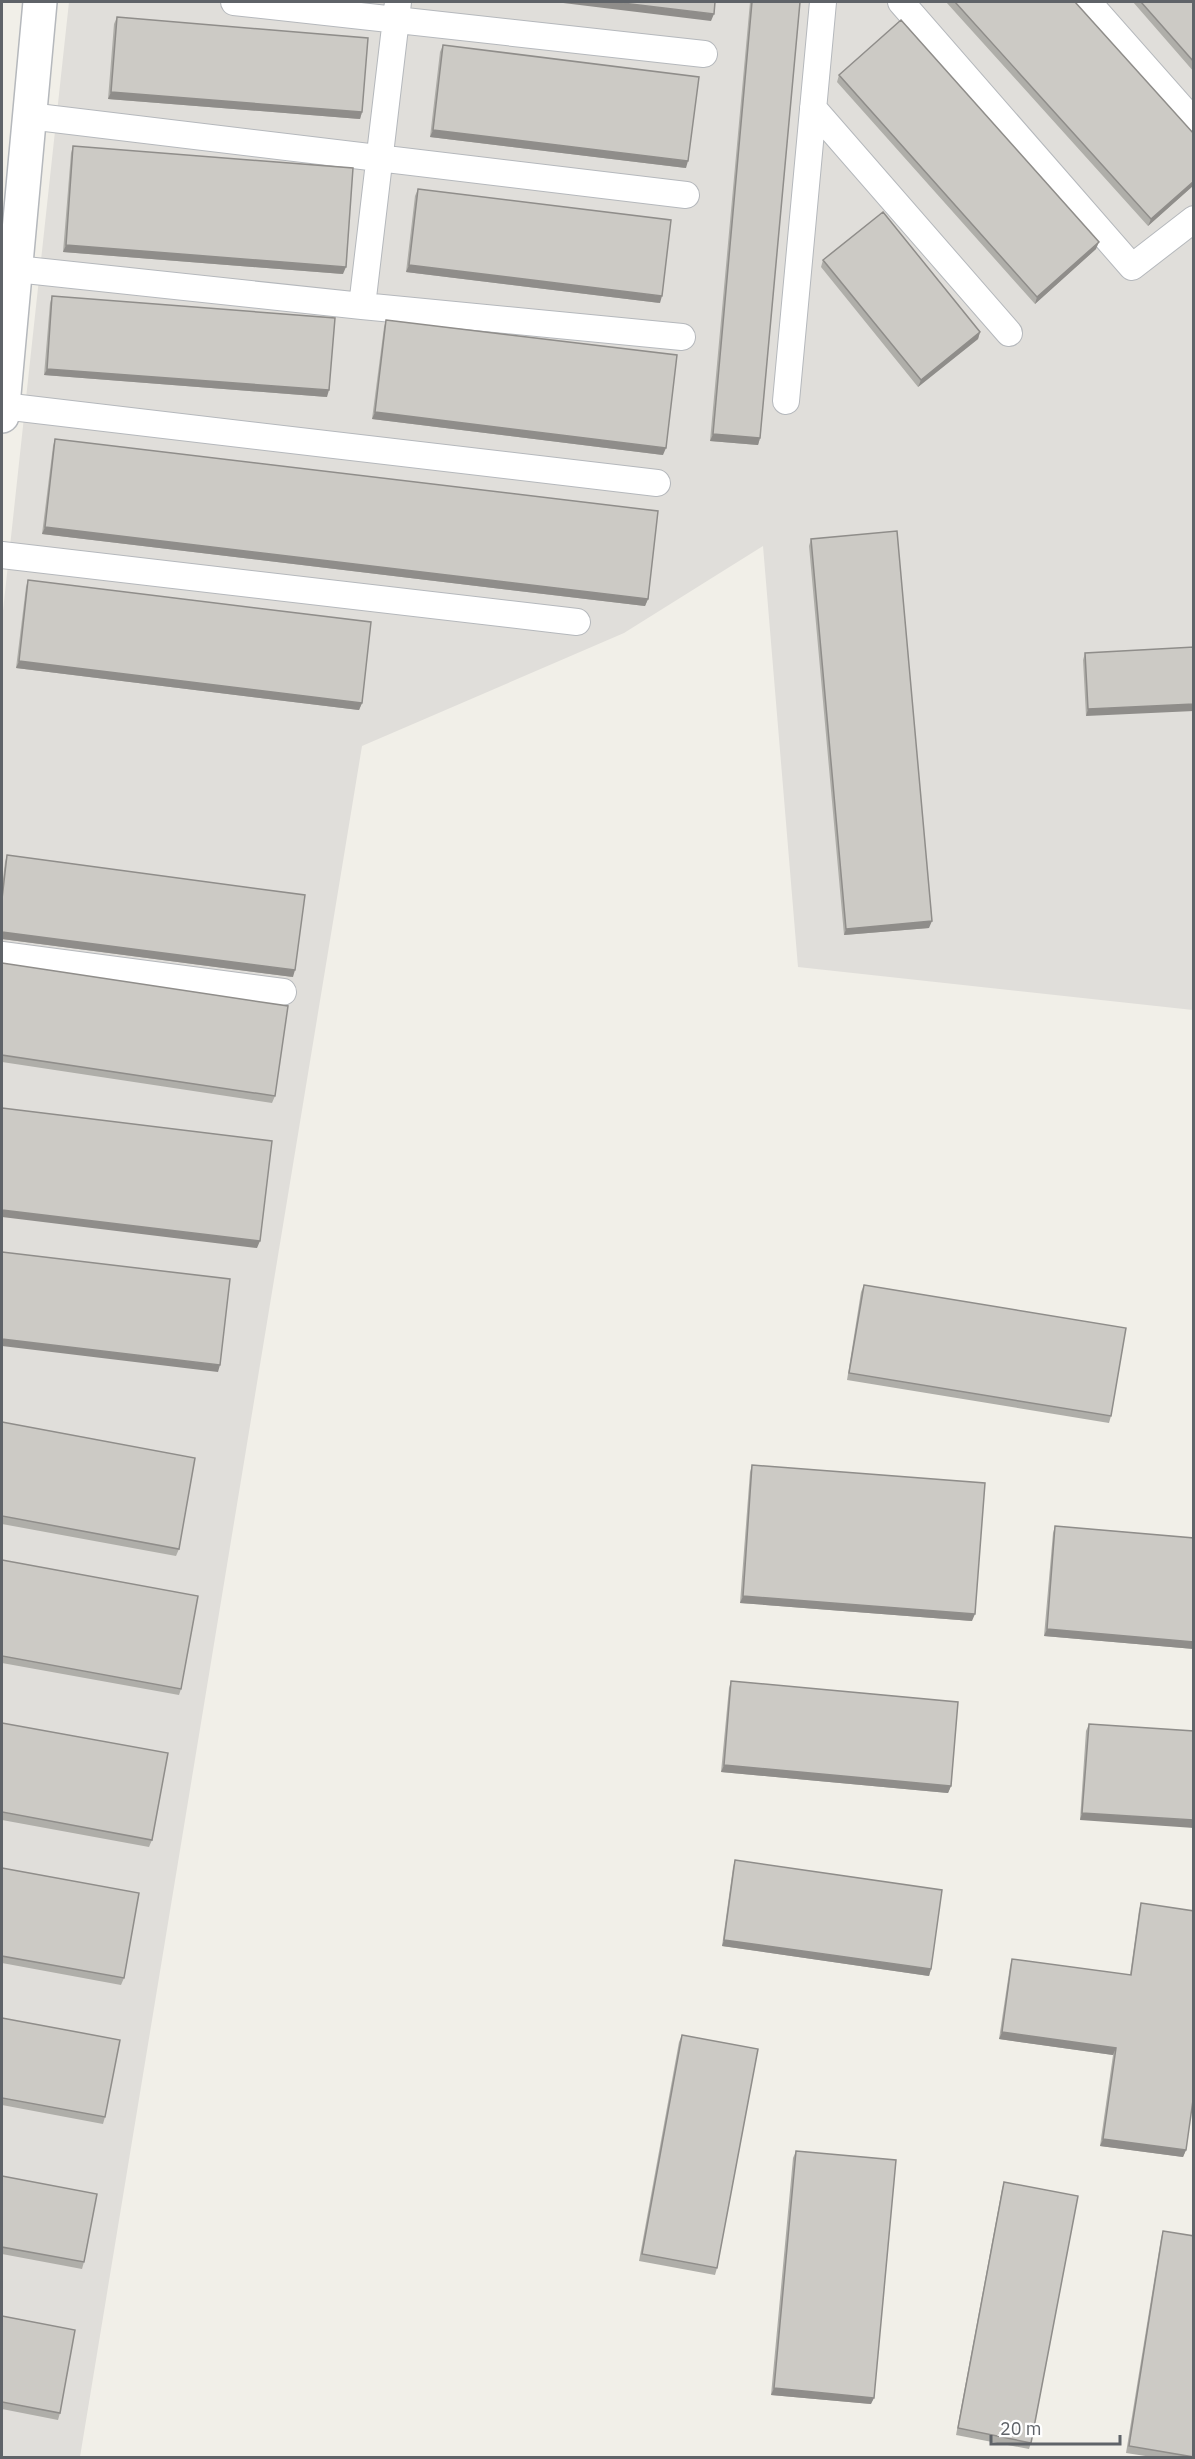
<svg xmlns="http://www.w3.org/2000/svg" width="1195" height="2459" font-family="'IBM Plex Sans',sans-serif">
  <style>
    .industrial { fill: #e0deda }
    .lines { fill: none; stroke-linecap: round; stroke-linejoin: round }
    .service-casing { stroke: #b5b8bc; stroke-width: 28 }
    .tertiary-casing { stroke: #b5b8bc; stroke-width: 36 }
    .service { stroke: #fff; stroke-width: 26 }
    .tertiary { stroke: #fff; stroke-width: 33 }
    .wall { fill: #afaea9 }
    .shaded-wall { fill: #8f8d8a }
    .building { fill: #cccac5; stroke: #8f8d8a; stroke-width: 1.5 }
  </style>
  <rect width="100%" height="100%" fill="#f1efe8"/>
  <path class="industrial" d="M69,2H1193V1010L798,967L763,546L624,633L362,746L80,2457L2,2458V620Z"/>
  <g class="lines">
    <defs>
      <path id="service" d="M234,2L704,54
        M398,2L362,306L682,337
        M901,2L1132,267L1194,219
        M1088,2L1194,122
        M813,108L1009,333
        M29,116L686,195
        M16,269L362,306
        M786,401L823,2
        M3,406L657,483
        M2,555L577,622
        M2,955L283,992"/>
      <path id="tertiary" d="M2,416L40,2"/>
    </defs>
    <use href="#service" class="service-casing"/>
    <use href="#tertiary" class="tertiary-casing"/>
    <use href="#service" class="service"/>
    <use href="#tertiary" class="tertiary"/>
  </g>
  <path class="wall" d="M750,2H800L760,438L758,445L710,441Z
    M946,2H1075L1194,134V185L1148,226Z
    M1133,2H1194V72Z
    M117,17L362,112L360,119L108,99L114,24Z
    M443,45L686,168L430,137L440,52Z
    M839,75L1096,249L1035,304L837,82Z
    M73,146L343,274L63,252L71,153Z
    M418,189L660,303L406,272L415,196Z
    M823,260L980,332L978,339L918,387L821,267Z
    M52,296L327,397L44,375L50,303Z
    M386,320L663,455L372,419L384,327Z
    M55,439L648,599L645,606L42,534L53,446Z
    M811,539L929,928L844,935L809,546Z
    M28,580L362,703L359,710L16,668L26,587Z
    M1194,647L1086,716L1083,660L1085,653Z
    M7,855L293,977L2,939V887L5,862Z
    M2,963L275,1096L272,1103L2,1062Z
    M864,1285L1111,1416L1109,1423L847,1380L861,1292Z
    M2,1422L179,1549L176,1556L2,1524Z
    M752,1465L972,1621L740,1603L750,1472Z
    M1055,1526L1194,1538V1649L1044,1636L1053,1533Z
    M2,1560L181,1689L179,1695L2,1663Z
    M731,1681L951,1786L948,1793L721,1772L729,1688Z
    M2,1723L152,1840L149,1847L2,1820Z
    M1089,1724L1194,1731L1080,1820L1086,1731Z
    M735,1860L931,1969L929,1976L722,1946L733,1867Z
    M2,1868L124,1978L121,1985L2,1963Z
    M1141,1903L1186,2150L1183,2157L1100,2146L1113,2055L999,2039L1010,1966L1012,1959L1130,1975L1139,1910Z
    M2,2018L105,2117L103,2124L2,2105Z
    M682,2035L717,2268L715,2275L639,2261L679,2042Z
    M796,2151L871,2404L771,2395L793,2158Z
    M2,2176L84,2262L82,2269L2,2254Z
    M1004,2182L1031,2443L1029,2449L956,2435L1002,2189Z
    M1163,2231L1194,2457H1152L1126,2453L1161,2238Z
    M2,2316L60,2413L58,2420L2,2409Z"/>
  <path class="shaded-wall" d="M555,2H614L714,14L711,21Z
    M111,92L362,112L360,119L108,99Z
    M433,130L688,161L686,168L430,137Z
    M1194,181V185L1148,226L1151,219Z
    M1099,242L1096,249L1035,304L1037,297Z
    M66,245L346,267L343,274L63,252Z
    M409,265L662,296L660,303L406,272Z
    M980,332L978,339L918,387L921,380Z
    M47,369L329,390L327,397L44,375Z
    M375,412L666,448L663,455L372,419Z
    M713,434L760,438L758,445L710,441Z
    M45,527L648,599L645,606L42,534Z
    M19,661L362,703L359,710L16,668Z
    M1194,704V711L1086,716L1088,709Z
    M932,921L929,928L844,935L846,929Z
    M2,932L295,970L293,977L2,939Z
    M2,1210L260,1241L257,1248L2,1217Z
    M2,1339L220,1365L218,1372L2,1346Z
    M743,1596L975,1614L972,1621L740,1603Z
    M1047,1629L1194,1642V1649L1044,1636Z
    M724,1765L951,1786L948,1793L721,1772Z
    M1082,1813L1194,1820V1828L1080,1820Z
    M724,1940L931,1969L929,1976L722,1946Z
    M1002,2032L1116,2048L1113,2055L999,2039Z
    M1103,2139L1186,2150L1183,2157L1100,2146Z
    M774,2388L874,2398L871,2404L771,2395Z"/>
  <path class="building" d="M614,2H715L714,14Z
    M752,2H800L760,438L713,434Z
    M955,2H1075L1194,134V181L1151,219Z
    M1141,2H1194V62Z
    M117,17L368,38L362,112L111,92Z
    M901,20L1099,242L1037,297L839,75Z
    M443,45L699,77L688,161L433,130Z
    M73,146L353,168L346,267L66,245Z
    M418,189L671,220L662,296L409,265Z
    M883,212L980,332L921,380L823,260Z
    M52,296L335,318L329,390L47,369Z
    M386,320L677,355L666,448L375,412Z
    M55,439L658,511L648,599L45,527Z
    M897,531L932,921L846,929L811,539Z
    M28,580L371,622L362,703L19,661Z
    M1194,647V704L1088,709L1085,653Z
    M7,855L305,895L295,970L2,932V899Z
    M2,963L288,1006L275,1096L2,1055Z
    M2,1108L272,1141L260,1241L2,1210Z
    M2,1252L230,1279L220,1365L2,1339Z
    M864,1285L1126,1328L1111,1416L849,1373Z
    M2,1422L195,1458L179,1549L2,1516Z
    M752,1465L985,1483L975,1614L743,1596Z
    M1055,1526L1194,1538V1642L1047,1629Z
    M2,1560L198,1596L181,1689L2,1656Z
    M731,1681L958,1702L951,1786L724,1765Z
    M2,1723L168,1753L152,1840L2,1812Z
    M1089,1724L1194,1731V1820L1082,1813Z
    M735,1860L942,1890L931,1969L724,1940Z
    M2,1868L139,1893L124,1978L2,1956Z
    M1141,1903L1194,1911V2093L1186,2150L1103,2139L1116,2048L1002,2032L1012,1959L1131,1975Z
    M2,2018L120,2040L105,2117L2,2098Z
    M682,2035L758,2049L717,2268L642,2254Z
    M796,2151L896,2160L874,2398L774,2388Z
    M2,2176L97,2194L84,2262L2,2247Z
    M1004,2182L1078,2196L1031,2443L958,2428Z
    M1163,2231L1194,2236V2457L1129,2446Z
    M2,2316L75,2330L60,2413L2,2402Z"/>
  <rect width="1195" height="2459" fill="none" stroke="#5f6368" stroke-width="6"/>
  <path d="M991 2435v9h129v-9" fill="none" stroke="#5f6368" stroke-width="3"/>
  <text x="1000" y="2435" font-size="18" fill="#5f6368" stroke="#ffffff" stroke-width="4.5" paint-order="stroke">20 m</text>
</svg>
